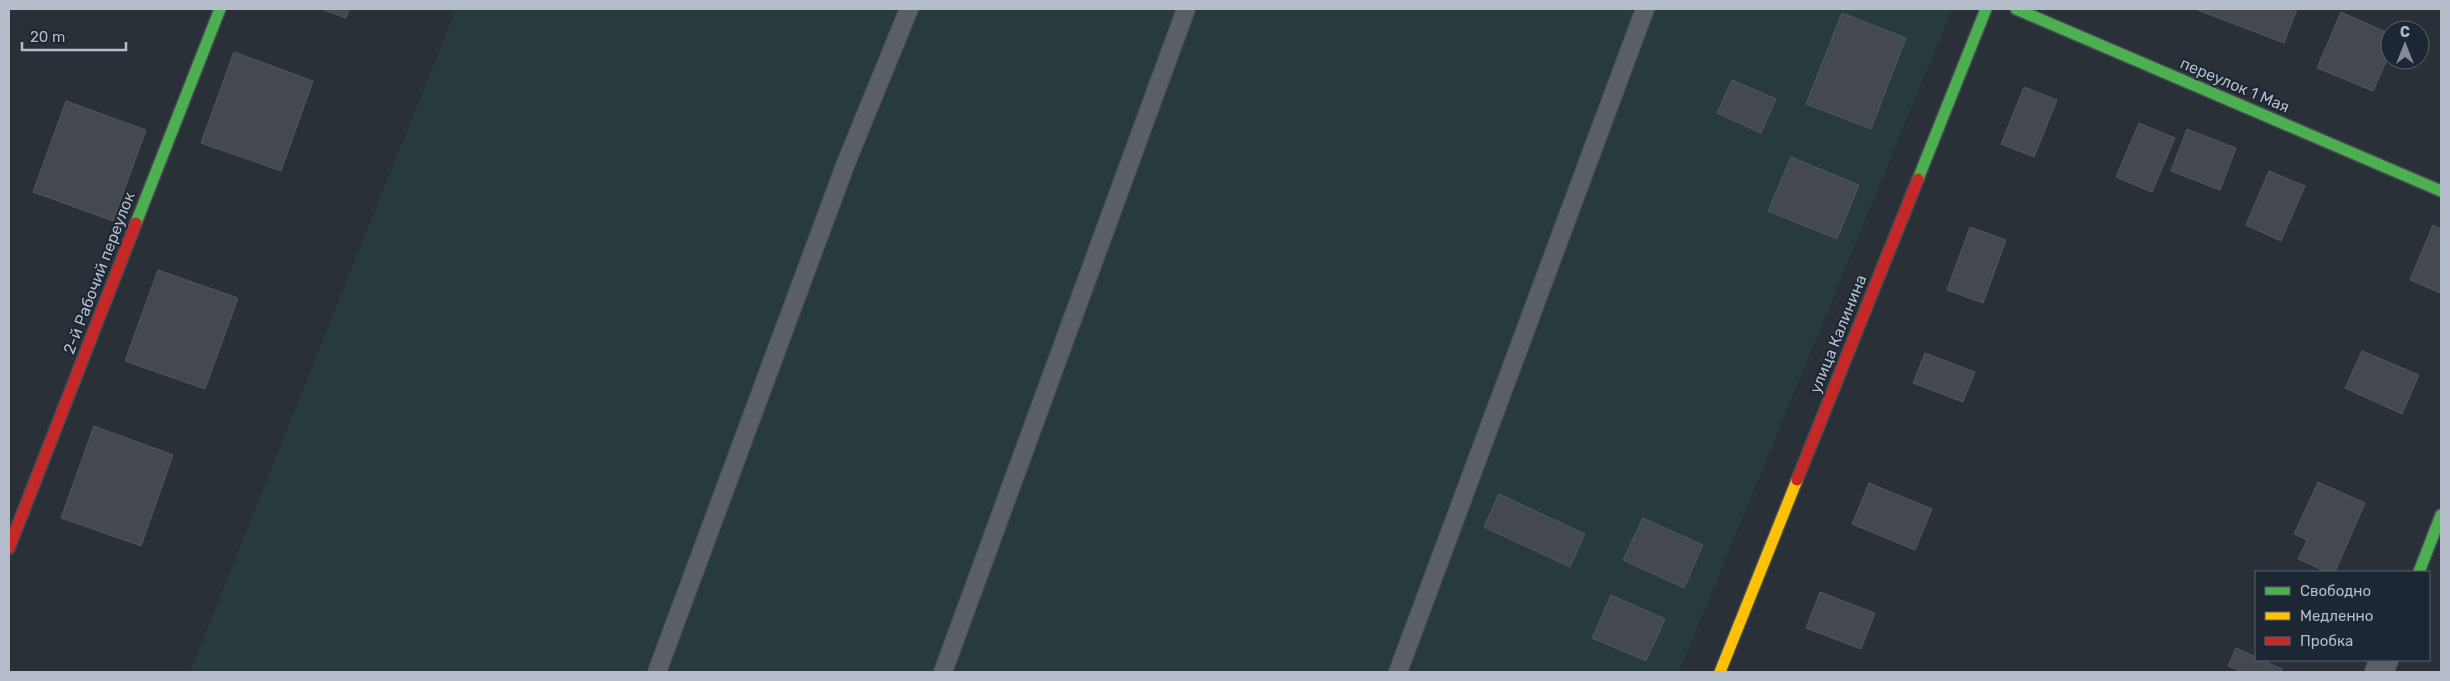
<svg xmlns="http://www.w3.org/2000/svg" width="2450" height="681" font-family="Rubik,sans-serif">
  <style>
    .green { fill: #273a3e }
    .building { fill: #444950; stroke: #52575f }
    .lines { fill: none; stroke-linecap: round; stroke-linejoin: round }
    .lane-casing { stroke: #484c53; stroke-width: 20 }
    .street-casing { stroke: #484c53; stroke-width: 30 }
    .fast-casing { stroke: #484c53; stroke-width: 14 }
    .slow-casing { stroke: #484c53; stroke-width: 14 }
    .jam-casing { stroke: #484c53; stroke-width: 14 }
    .lane { stroke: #5a5e66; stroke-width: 18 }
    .street { stroke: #5a5e66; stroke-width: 28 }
    .fast { stroke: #4caf50; stroke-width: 11 }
    .slow { stroke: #ffc107; stroke-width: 11 }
    .jam { stroke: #c62828; stroke-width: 11 }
    .labels { text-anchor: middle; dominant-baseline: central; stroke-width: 4; stroke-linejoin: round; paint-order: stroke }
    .street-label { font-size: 16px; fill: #b4bcc9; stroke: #1d2633 }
  </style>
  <rect width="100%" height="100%" fill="#2a3038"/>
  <path class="green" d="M456,9H1952L1679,672H190Z"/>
  <path class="building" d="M321,9H349L346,18Z
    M2195,9H2297L2284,43Z
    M2341,12L2390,34V53L2373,91L2317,68Z
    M1842,13L1906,38L1871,129L1806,104Z
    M234,52L313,81L281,171L201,143Z
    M1732,80L1776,99L1761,133L1717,113Z
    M2024,87L2057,100L2034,157L2001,144Z
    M66,101L146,130L113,221L33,192Z
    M2139,123L2175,138L2152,192L2116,177Z
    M2187,129L2236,148L2220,190L2171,171Z
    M1791,157L1859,185L1837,239L1768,211Z
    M2269,171L2305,186L2281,241L2246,225Z
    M2433,225L2441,229V293L2410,280Z
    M1970,227L2006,240L1983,303L1947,290Z
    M158,270L238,298L205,389L125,361Z
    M2362,351L2419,375L2402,414L2345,388Z
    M1925,353L1975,372L1963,402L1913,383Z
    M94,426L173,455L141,546L61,518Z
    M2318,482L2365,503L2335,572H2327L2298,559L2307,540L2294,534Z
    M1869,483L1932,509L1915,550L1852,524Z
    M1499,494L1585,534L1570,567L1484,527Z
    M1643,518L1703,545L1684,588L1623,560Z
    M1820,592L1875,613L1861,649L1806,628Z
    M1611,595L1665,619L1646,661L1592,638Z
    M2236,648L2256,657V660H2262L2282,669L2281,672H2242L2228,666Z"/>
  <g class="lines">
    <defs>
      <path id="lane" d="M657,672L846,163L909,9
        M943,672L1186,9
        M1398,672L1645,9"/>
      <path id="street" d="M2379,672L2384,660"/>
      <path id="fast" d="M2016,9L2441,191
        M1918,179L1986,9
        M136,223L220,9
        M2419,572L2441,515"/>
      <path id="slow" d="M1720,672L1797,480"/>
      <path id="jam" d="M1797,480L1918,179
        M9,548L136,223"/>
    </defs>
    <use href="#lane" class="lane-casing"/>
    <use href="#street" class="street-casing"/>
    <use href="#fast" class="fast-casing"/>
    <use href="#slow" class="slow-casing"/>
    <use href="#jam" class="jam-casing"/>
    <use href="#lane" class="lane"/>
    <use href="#street" class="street"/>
    <use href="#fast" class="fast"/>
    <use href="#slow" class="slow"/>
    <use href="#jam" class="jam"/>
  </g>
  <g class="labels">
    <g class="street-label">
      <text transform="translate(2235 85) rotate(23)">переулок 1 Мая</text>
      <text transform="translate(99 273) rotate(-69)">2-й Рабочий переулок</text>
      <text transform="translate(1838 334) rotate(-68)">улица Калинина</text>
    </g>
  </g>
  <rect width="2450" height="681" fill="none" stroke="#b4bcc9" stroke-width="20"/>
  <rect x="2255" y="571" width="175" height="90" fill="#1d2633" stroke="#59626f"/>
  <rect x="2265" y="587" width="25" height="8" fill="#4caf50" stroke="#59626f"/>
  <text x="2300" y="596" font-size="15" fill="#b4bcc9">Свободно</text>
  <rect x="2265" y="612" width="25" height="8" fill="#ffc107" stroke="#59626f"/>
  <text x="2300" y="621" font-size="15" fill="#b4bcc9">Медленно</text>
  <rect x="2265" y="637" width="25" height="8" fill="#c62828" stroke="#59626f"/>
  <text x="2300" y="646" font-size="15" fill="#b4bcc9">Пробка</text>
  <g transform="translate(2405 45)"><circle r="24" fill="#1d2633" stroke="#59626f"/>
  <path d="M0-4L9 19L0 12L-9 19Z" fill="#848b96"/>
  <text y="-8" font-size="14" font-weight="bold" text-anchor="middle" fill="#b4bcc9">С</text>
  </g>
  <path d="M22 42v8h104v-8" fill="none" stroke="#b4bcc9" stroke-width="2.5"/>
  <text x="30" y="42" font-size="15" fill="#b4bcc9" stroke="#1d2633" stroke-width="4" paint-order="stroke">20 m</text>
</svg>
